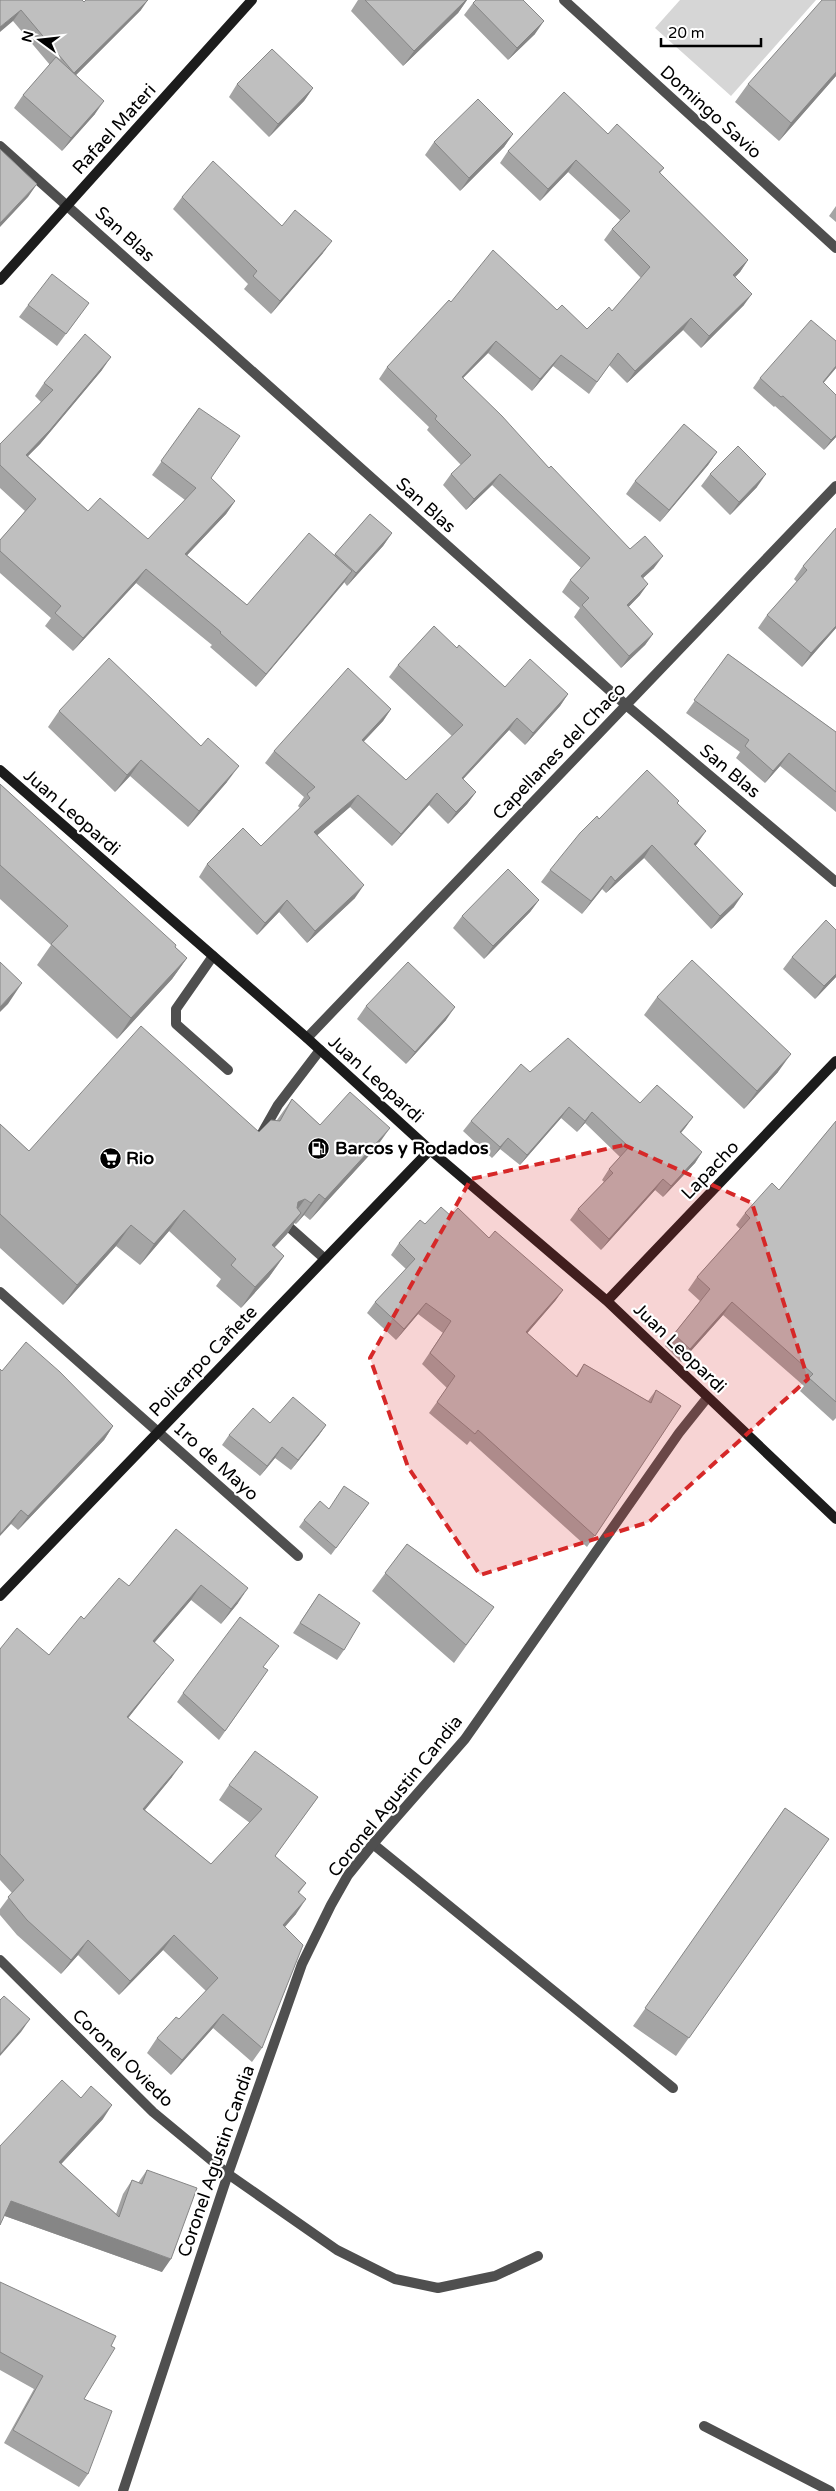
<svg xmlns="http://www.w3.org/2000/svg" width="836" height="2491" font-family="'Varela Round',sans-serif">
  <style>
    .green { fill: #d6d6d6 }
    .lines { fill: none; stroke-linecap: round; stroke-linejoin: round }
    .lane { stroke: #4f4f4f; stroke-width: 10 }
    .street { stroke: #4f4f4f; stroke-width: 10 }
    .secondary { stroke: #1c1c1c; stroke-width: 10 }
    .wall { fill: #a4a4a4 }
    .shaded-wall { fill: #868686 }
    .building { fill: #bfbfbf; stroke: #868686 }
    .marked { fill: #d62828; fill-opacity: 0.2; stroke: #d62828; stroke-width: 4; stroke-dasharray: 10 6; stroke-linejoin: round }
    .labels { text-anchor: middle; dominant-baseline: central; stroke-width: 4.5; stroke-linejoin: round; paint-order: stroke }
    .street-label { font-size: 18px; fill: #000; stroke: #fff }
    .poi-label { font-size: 18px; font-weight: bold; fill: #000; stroke: #fff; text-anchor: start }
  </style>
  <rect width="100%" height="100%" fill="#fff"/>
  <path class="green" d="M680,0H816L731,96L655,28Z"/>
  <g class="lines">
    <path class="lane" d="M213,956L176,1009V1024L228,1070
      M261,1135L278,1105L320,1050
      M289,1227L325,1259
      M373,1844L673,2088
      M228,2174L337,2250L395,2279L438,2288L495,2276L538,2256"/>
    <path class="street" d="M564,0L836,248
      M0,146L626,705L836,882
      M307,1038L836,486
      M0,1292L298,1556
      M0,1960L153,2112L228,2174
      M704,2426L830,2491
      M123,2491L228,2174L302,1964L331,1905L348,1875L373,1844L465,1739L679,1433L707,1398"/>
    <path class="secondary" d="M0,280L252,0
      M0,770L307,1038L430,1150L607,1301L836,1519
      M607,1301L836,1061
      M0,1596L430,1150"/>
  </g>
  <path class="wall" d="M0,0L84,2L141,10L76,75L95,114L62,151L14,108L23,95L50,65L13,21Z
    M358,0H467L458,13L403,66L351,11Z
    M473,3L535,34L508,60L464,15Z
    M836,76L779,141L735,102L748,84Z
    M237,84L313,88L304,101L269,137L229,97Z
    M513,134L504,147L460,191L425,155L434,142Z
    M608,134L664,168L660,173L748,260L740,272L735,277L744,305L701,348L683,330L627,383L609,365L589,394L553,366L532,391L488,353L463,378L549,468L630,549L654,568L643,578L640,595L628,607L653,634L645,645L621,668L574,617L580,608L562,592L570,580L581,568L492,485L466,510L443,485L451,474L461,465L427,430L429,427L379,379L387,367L451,302L557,310L587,329L612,311L641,278L604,240L612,229L620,220L568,172L540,201L500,163L508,151Z
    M182,197L282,226L323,253L271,314L244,289L248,284L173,209Z
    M836,206V222L829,216Z
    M28,305L80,315L57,346L19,317Z
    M836,368L823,383L836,395V437L824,450L775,406L774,407L753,388L760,378Z
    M102,370L40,444L28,456L88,511L148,539L185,500L152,475L199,408L211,478L235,501L226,514L187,555L247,605L334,555L370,514L392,533L383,546L347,586L344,582L256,687L210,647L212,645L136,583L73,651L45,626L51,618L0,573V540L25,511L0,488V444L41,402L35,396L44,383Z
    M717,452L708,465L660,522L626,494L635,481Z
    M710,474L757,487L730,515L701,486Z
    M836,528V628L802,667L758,628L767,615L797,582L794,579L803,566Z
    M457,648L505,687L568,694L560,706L525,745L509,730L463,779L476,792L467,804L448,824L429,805L392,846L350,807L317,835L355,898L307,943L279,912L257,935L199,877L207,864L261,846L300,808L298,806L304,797L265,763L274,751L391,709L383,721L363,742L406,780L452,736L389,677L398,665Z
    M728,654L836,732V812L780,766L765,783L736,758L740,752L686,713Z
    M59,711L201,746L227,782L188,827L130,776L115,792L48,727Z
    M0,784L187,958L172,979L117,1039L37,965L51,945L0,899Z
    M677,803L697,844L695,845L734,907L711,929L644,858L606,893L602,889L582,914L541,882L550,870L599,819Z
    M539,900L530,912L484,959L453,928L462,916Z
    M836,930V977L815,999L783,969L792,957Z
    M657,997L778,1072L744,1109L644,1015Z
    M366,1006L446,1020L406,1064L357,1019Z
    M530,1072L640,1103L693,1117L681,1133L702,1152L695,1163L663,1197L655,1190L601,1250L570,1220L578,1209L604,1182L602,1180L609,1169L620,1157L585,1123L577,1132L561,1118L520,1165L500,1149L492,1158L463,1131L471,1121Z
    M292,1099L320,1125L375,1149L310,1220L304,1215L296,1224L294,1223L287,1234L274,1248L284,1256L269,1277L241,1308L216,1286L221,1279L169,1231L140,1265L116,1246L63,1305L0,1248V1124L29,1151L259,1132L277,1120Z
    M836,1121V1418L833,1421L800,1391L804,1386L723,1315L681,1362L665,1346L674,1334L700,1301L688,1290L697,1277L740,1229L736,1225L745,1213L779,1190Z
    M451,1216L489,1238L563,1290L555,1301L527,1333L576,1376L584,1364L648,1401L656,1390L681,1406L587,1547L470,1441L467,1445L429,1413L447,1388L422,1364L443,1333L418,1314L396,1340L367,1313L375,1302L406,1269L391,1255L399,1243L425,1224Z
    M2,1371L113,1426L104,1440L18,1530L11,1524Z
    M326,1425L319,1435L291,1470L275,1458L260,1476L222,1445L229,1435Z
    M369,1503L331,1555L299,1527L304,1520L329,1509Z
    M176,1529L238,1603L221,1624L191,1600L154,1643L174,1660L163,1674L128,1718L172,1777L145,1810L211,1864L250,1823L219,1800L229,1785L318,1797L275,1856L306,1883L299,1893L296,1914L285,1927L262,2048L252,2062L213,2028L171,2075L147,2053L157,2038L179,2019L206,1991L163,1950L119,1995L78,1955L61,1974L17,1935L0,1915V1909L12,1893L0,1880V1649L49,1655L84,1619L129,1586Z
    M407,1544L494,1607L454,1663L372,1591Z
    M319,1594L344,1650L337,1660L293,1633Z
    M268,1670L219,1740L177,1702L183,1693Z
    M785,1808L829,1839L676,2056L633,2026Z
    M103,2119L61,2164L116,2214L123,2194L132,2180L138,2183L147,2170L162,2272L5,2216L0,2146Z
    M0,2282L84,2399L88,2474L79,2487L4,2443L34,2389L0,2370Z"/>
  <path class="shaded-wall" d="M148,0L141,10L66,85L74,73Z
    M466,0H467L458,13L403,66L414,51Z
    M21,10L13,21L0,32V27Z
    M544,21L535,34L508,60L517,48Z
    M836,72V76L779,141L791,123Z
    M313,88L304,101L269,137L278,124Z
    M104,101L95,114L62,151L71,138Z
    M513,134L504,147L460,191L469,178Z
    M576,160L568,172L540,201L548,189Z
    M37,184L28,197L0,227V223Z
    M332,241L323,253L271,314L280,301Z
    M748,260L740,272L725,287L733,275Z
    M752,294L744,305L701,348L709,336Z
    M691,318L683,330L627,383L635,371Z
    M496,341L488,353L453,388L462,377Z
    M561,355L553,366L532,391L540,379Z
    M111,357L102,370L40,444L16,468L26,455Z
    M836,366V368L816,392L823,382Z
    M836,435V437L824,450L831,440Z
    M717,452L708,465L660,522L669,510Z
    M500,474L492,485L466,510L474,499Z
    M766,474L757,487L730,515L739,502Z
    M235,501L226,514L176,567L185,554Z
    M392,533L383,546L347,586L356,573Z
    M663,556L654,568L632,588L641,576Z
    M146,569L136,583L73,651L83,638Z
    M352,571L343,584L256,687L266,674Z
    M648,584L640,595L619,617L627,605Z
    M836,626V628L802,667L811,653Z
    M653,634L645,645L621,668L629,656Z
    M568,694L560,706L525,745L533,733Z
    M391,709L383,721L353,753L362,740Z
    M517,718L509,730L453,790L462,778Z
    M789,753L780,766L765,783L773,771Z
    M141,760L130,776L115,792L127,775Z
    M239,766L227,782L188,827L199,811Z
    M476,792L467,804L448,824L456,812Z
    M437,793L429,805L392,846L401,834Z
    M358,795L350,807L306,845L314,832Z
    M706,831L697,844L685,856L694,844Z
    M652,845L644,858L606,893L615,881Z
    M611,876L602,889L582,914L591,901Z
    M364,885L355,898L307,943L315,931Z
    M743,894L734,907L711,929L720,916Z
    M287,900L279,912L257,935L265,923Z
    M539,900L530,912L484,959L493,946Z
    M187,958L172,979L117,1039L131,1018Z
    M836,974V977L815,999L824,986Z
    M22,983L8,1004L0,1012V1007Z
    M455,1007L446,1020L406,1064L415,1052Z
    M791,1054L778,1072L744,1109L757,1091Z
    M569,1107L561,1118L520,1165L527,1155Z
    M592,1112L585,1123L577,1132L585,1121Z
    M693,1117L685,1128L673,1142L680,1132Z
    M390,1128L375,1149L310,1220L325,1199Z
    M508,1138L500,1149L492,1158L500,1147Z
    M702,1152L695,1163L663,1197L671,1186Z
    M663,1179L655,1190L601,1250L609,1239Z
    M319,1194L304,1215L296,1224L311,1203Z
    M305,1199L290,1220L298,1202Z
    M184,1210L169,1231L140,1265L154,1244Z
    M301,1213L287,1234L257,1266L272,1245Z
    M131,1225L116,1246L63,1305L77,1285Z
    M284,1256L269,1277L241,1308L255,1287Z
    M563,1290L555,1301L518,1344L526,1332Z
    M732,1302L723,1315L681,1362L690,1349Z
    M426,1303L418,1314L396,1340L404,1329Z
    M326,1425L319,1435L291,1470L298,1460Z
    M113,1426L104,1440L18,1530L28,1516Z
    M282,1447L275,1458L260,1476L267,1466Z
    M21,1510L11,1524L0,1536V1534Z
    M201,1585L191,1600L143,1656L153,1641Z
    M248,1588L238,1603L221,1624L231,1609Z
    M174,1660L163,1674L117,1732L127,1717Z
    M183,1762L172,1777L133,1824L143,1809Z
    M306,1899L296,1914L273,1940L283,1925Z
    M174,1935L163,1950L119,1995L130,1981Z
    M88,1940L78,1955L61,1974L71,1960Z
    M223,2014L213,2028L171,2075L182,2060Z
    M30,2019L21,2032L0,2056V2054Z
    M112,2105L103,2119L50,2176L59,2162Z
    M11,2201L171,2259L162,2272L2,2215Z"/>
  <path class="building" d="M0,0H82L84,2L86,0H148L74,73L21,10L0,27Z
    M365,0H466L414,51Z
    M476,0H523L544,21L517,48L473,3Z
    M822,0H836V72L791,123L748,84Z
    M272,49L313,88L278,124L237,84Z
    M56,57L104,101L71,138L23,95Z
    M564,92L608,134L617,124L664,168L659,172L748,260L733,275L752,294L709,336L691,318L635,371L618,353L597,382L561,355L540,379L496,341L462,377L502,416L549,468L551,466L630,549L645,536L663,556L641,576L648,584L627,605L653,634L629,656L582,605L589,598L570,580L590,558L500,474L474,499L451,474L471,455L435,419L437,416L387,367L449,300L451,302L493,250L557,310L562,305L587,329L609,307L612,311L650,267L612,229L630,211L576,160L548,189L508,151Z
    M478,99L513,134L469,178L434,142Z
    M0,149L37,184L0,223Z
    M213,161L282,226L295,210L332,241L280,301L253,276L257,271L182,197Z
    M52,274L89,303L66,334L28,305Z
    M811,320L836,341V366L823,382L836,395V435L831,440L783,396L781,397L760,378Z
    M85,334L111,357L50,430L26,455L88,511L100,498L148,539L196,488L161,461L199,408L240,436L211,478L235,501L185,554L247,605L309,533L352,571L266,674L220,633L221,632L146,569L83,638L55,613L61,606L0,551V540L36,499L0,465V444L53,390L44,383Z
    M684,424L717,452L669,510L635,481Z
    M738,446L766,474L739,502L710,474Z
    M370,514L392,533L356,573L335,554Z
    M836,528V626L811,653L767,615L807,570L803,566Z
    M434,626L457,648L459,645L505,687L530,659L568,694L533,733L517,718L462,778L476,792L456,812L437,793L401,834L358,795L314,832L364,885L315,931L287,900L265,923L207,864L243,828L261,846L310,798L307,794L315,787L274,751L348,668L391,709L362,740L406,780L463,725L398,665Z
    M728,654L836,732V792L789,753L773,771L745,746L749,740L694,700Z
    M109,658L201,746L208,738L239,766L199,811L141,760L127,775L59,711Z
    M647,770L679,801L677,803L706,831L694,844L743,894L720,916L652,845L615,881L611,876L591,901L550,870L580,833L597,816L599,819Z
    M0,784L176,945L175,947L187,958L131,1018L51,944L68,926L0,865Z
    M508,869L539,900L493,946L462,916Z
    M826,920L836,930V974L824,986L792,957Z
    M692,960L791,1054L757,1091L657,997Z
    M0,962L22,983L0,1007Z
    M408,962L455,1007L415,1052L366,1006Z
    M141,1026L259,1132L271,1120L280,1121L292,1099L320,1125L350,1092L390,1128L325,1199L319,1194L311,1203L305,1199L298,1202L297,1208L301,1213L272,1245L284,1256L255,1287L231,1265L236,1259L184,1210L154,1244L131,1225L77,1285L0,1214V1124L29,1151Z
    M568,1038L640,1103L657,1085L693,1117L680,1132L702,1152L671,1186L663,1179L609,1239L578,1209L613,1173L609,1169L629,1147L592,1112L585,1121L569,1107L527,1155L508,1138L500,1147L471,1121L521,1064L530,1072Z
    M836,1121V1402L809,1378L813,1374L732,1302L690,1349L674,1334L710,1289L697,1277L750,1218L745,1213L772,1183L779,1190Z
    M441,1207L451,1216L458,1208L489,1238L495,1231L563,1290L526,1332L577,1377L584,1364L651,1403L656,1390L681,1406L595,1536L478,1430L475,1434L437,1402L455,1376L430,1353L451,1321L426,1303L404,1329L375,1302L415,1259L399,1243L420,1220L425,1224Z
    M26,1342L60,1372L113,1426L28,1516L21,1510L0,1534V1369L2,1371Z
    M293,1397L326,1425L298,1460L282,1447L267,1466L229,1435L253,1408L270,1423Z
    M344,1486L369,1503L336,1548L304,1520L320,1501L329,1509Z
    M176,1529L248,1588L231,1609L201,1585L153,1641L174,1660L127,1717L183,1762L143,1809L211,1864L262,1809L229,1785L255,1751L318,1797L275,1856L306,1883L298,1892L306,1899L283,1925L303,1945L262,2048L223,2014L182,2060L157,2038L176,2017L179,2019L218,1978L174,1935L130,1981L88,1940L71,1960L27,1920L8,1897L24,1880L0,1854V1649L17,1628L49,1655L81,1616L84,1619L119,1578L129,1586Z
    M407,1544L494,1607L466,1645L385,1573Z
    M319,1594L360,1623L344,1650L300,1623Z
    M240,1617L279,1646L263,1667L268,1670L225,1731L183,1693Z
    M785,1808L829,1839L689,2038L645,2008Z
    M4,1996L30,2019L0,2054V2000Z
    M62,2080L81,2098L91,2086L112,2105L59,2162L119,2217L132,2180L142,2184L147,2170L197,2188L171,2259L11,2201L0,2225V2146Z
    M0,2282L116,2336L111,2346L115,2348L84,2399L112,2411L88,2474L13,2430L43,2376L0,2352Z"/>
  <path class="marked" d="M624,1145L752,1203L808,1379L649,1522L480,1575L408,1467L370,1358L471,1179Z"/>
  <defs>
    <symbol id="fuel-disc" viewBox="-11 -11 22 22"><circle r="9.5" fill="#000" stroke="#fff"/><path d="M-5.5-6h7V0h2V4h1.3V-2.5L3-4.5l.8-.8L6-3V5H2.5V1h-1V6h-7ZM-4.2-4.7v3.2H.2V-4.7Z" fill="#fff"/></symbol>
    <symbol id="supermarket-disc" viewBox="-11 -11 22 22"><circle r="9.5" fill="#000" stroke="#fff"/><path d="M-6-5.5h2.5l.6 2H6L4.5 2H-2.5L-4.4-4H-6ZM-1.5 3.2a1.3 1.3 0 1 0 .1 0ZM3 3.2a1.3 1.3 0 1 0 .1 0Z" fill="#fff"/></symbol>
  </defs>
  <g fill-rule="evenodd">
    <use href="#fuel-disc" x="306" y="1136" width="25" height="25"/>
    <use href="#supermarket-disc" x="98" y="1146" width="25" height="25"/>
  </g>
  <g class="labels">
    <g class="street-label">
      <text transform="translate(711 112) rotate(42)">Domingo Savio</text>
      <text transform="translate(114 129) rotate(-48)">Rafael Materi</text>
      <text transform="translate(125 234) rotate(42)">San Blas</text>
      <text transform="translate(426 505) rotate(42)">San Blas</text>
      <text transform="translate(559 751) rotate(-46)">Capellanes del Chaco</text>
      <text transform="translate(730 771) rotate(40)">San Blas</text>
      <text transform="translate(72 812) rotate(41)">Juan Leopardi</text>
      <text transform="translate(376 1079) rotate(42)">Juan Leopardi</text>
      <text transform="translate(710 1170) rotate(-46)">Lapacho</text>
      <text transform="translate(680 1348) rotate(44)">Juan Leopardi</text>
      <text transform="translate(203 1361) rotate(-46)">Policarpo Cañete</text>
      <text transform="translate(216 1461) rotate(42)">1ro de Mayo</text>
      <text transform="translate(395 1796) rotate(-51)">Coronel Agustin Candia</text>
      <text transform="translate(123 2058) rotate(44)">Coronel Oviedo</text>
      <text transform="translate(216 2161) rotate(-71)">Coronel Agustin Candia</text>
    </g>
    <g class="poi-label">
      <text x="335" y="1148">Barcos y Rodados</text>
      <text x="126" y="1158">Rio</text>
    </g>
  </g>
  <g transform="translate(40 40) rotate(285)" stroke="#ffffff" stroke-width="4" paint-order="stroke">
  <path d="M0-4L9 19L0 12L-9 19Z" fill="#000000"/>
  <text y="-8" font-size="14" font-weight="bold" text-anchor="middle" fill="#000000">N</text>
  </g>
  <path d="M661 38v8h100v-8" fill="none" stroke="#000000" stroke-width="2.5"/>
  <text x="668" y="38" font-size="15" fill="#000000" stroke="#ffffff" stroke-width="4" paint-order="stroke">20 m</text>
</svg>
